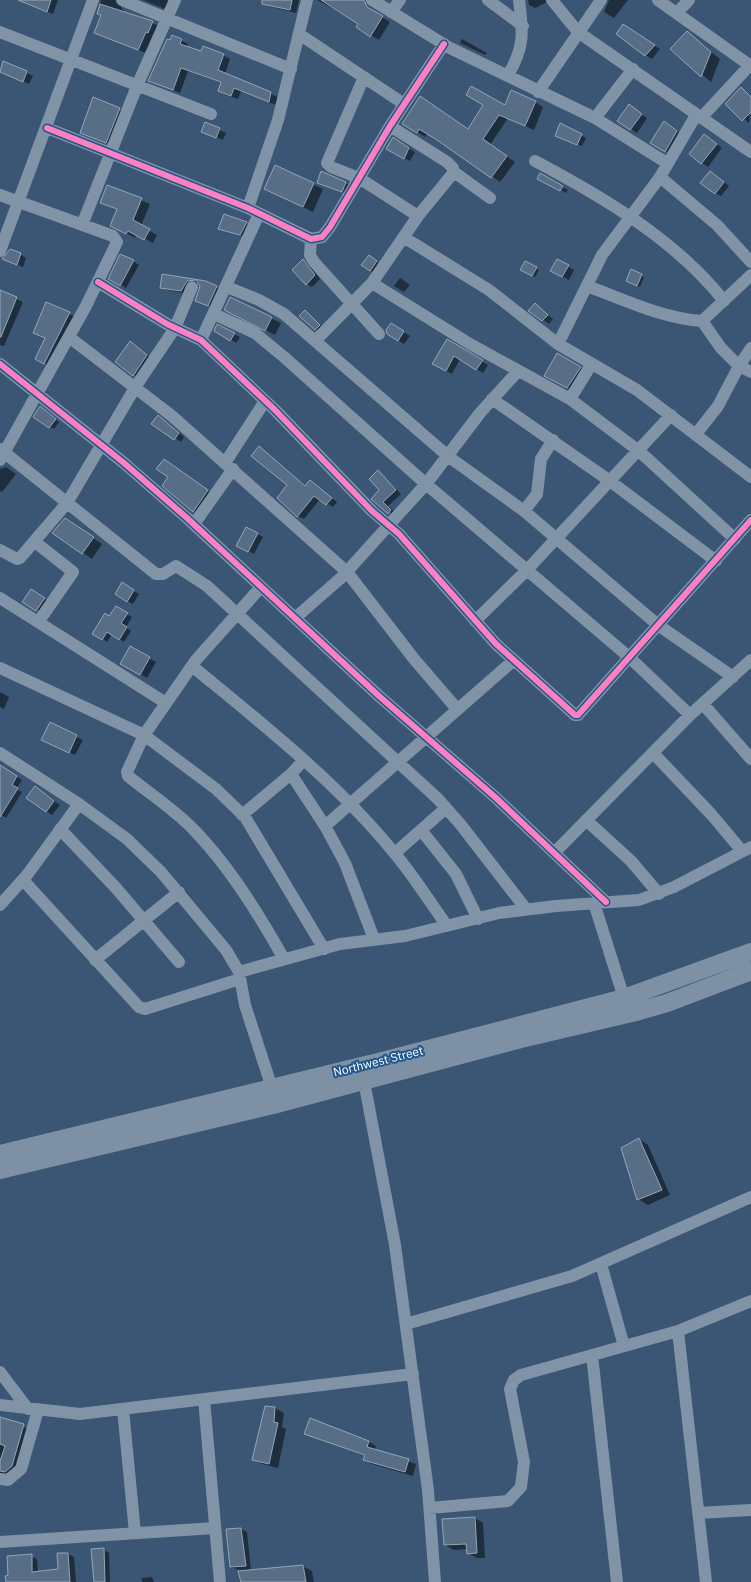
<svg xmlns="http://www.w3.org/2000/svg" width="751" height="1582" font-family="'IBM Plex Sans',sans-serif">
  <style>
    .shadow { fill: #0007 }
    .building { fill: #586e86; stroke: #95a5b6 }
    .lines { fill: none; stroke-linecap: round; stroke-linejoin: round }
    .street { stroke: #8194a7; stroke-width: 12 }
    .secondary { stroke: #7d90a4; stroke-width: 18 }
    .cycleway-casing { stroke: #21568c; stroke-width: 9 }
    .cycleway { stroke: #ff80c0; stroke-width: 6 }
    .labels { text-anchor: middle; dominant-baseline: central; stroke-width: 4; stroke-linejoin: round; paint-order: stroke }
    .street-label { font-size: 12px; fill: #fff; stroke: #21568c }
  </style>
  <rect width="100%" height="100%" fill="#3a5674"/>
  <path class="shadow" d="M26,0H58L53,14L31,6L25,2Z
    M101,0H122L121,7L124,11L159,26L146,53L102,36V15L98,13Z
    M143,0H167L173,3L170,11Z
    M263,0H299L296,13L268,6L262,3Z
    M317,0H356L390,22L379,40L357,27L360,23Z
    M528,0H545L547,2L535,8L529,5Z
    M609,0H628L614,18L604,12Z
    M629,29L660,49L652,59L645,55Z
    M687,33L720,59L711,82L672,49Z
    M462,39L487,53L485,55L460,43Z
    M181,40L188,44L187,47L202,53L223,55L230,59L225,74L278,97L276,105L241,91L238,99L226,95L219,91L222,83L188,71L180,93L150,80Z
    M4,63L33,76L29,84L6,74Z
    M741,88L751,96L749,123L727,104Z
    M535,102L543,107L534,130L508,118L490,145L515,162L500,182L438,138L428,132L425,137L404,124L469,130L485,104L506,106Z
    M119,109L124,112L111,144L87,135Z
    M635,110L647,118L637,133L619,121Z
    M206,124L226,133L223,140L209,134Z
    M561,124L586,138L582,146L561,138Z
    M669,125L682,135L670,154L652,143Z
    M705,135L722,148L708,167L690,154Z
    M393,139L415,152L410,161L393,152Z
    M276,166L323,189L313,212L265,189Z
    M541,175L568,190L566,193L539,178Z
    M716,176L729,186L721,196L715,193Z
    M318,183H345L351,186L348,194Z
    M107,186L150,204L141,226L157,235L153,243L136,234L135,238L120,230L118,210L101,202Z
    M246,223L248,224L243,236L222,230Z
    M20,254L26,258L23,267L4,259Z
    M369,256L379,263L373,272L363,265Z
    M557,260L574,270L569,280L552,270Z
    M133,261L139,265L126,288L110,278Z
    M303,261L309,264L320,279L312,287L306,284Z
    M525,263L539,270L535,277L522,269Z
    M632,271L644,277L640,287L627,281Z
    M163,275L205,282L222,290L214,308L203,303L201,286L199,283L193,284L188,294L167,290L161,287Z
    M400,278L410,285L404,292L394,286Z
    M1,292L23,302L4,346L0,345Z
    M230,299L281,323L275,335L235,314Z
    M46,304L76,317L51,366L42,362L47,338Z
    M535,305L553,319L549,324L530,310Z
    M305,312L325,329L321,332L315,329Z
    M391,324L410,336L404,344L388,334Z
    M216,330L234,334L240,337L236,343Z
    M447,341L488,365L483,373L460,359L452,374L433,363Z
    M130,343L156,361L143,380L134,375Z
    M557,354L586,371L574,391L546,375Z
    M44,410L59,422L54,429L50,427Z
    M164,420L184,437L181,442L153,423Z
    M265,452L306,487L316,486L337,502L333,507L320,499L304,519L298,516L278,498L289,484Z
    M169,463L212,494L199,514L193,511L170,477Z
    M6,467L16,474L2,492L0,491V469Z
    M378,472L401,494L388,506L397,514L395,516L373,499L381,490Z
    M75,525L102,544L92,559L54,533Z
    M246,528L263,537L254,554L238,545Z
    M122,584L139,594L133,604L127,601Z
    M31,590L50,602L43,613L24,602Z
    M116,608L132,617L126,627L131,631L124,642L112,634L107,642L94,633Z
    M130,648L156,662L147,678L121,663Z
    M0,692L9,697L4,709L0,707Z
    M50,724L83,740L75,755L49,743Z
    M0,766L22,780L16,789L22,792L6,818L0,814Z
    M41,791L60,805L52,815L28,798Z
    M639,1139L648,1145L670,1195L648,1205L638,1199Z
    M275,1408L284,1413L282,1427L286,1429L278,1468L262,1464L253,1459Z
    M0,1419L32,1430L20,1471L0,1475Z
    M306,1433L369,1442L376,1446L375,1450L416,1464L413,1476L372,1464L365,1460L366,1456Z
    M475,1518L483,1523L485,1558H477L468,1553V1549L454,1550L445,1545Z
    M241,1529L247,1532L251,1571L302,1566L312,1571L314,1582H242L239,1570L231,1567Z
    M103,1549L109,1553L110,1582H96Z
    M68,1554L74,1557L76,1582H10L31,1556L37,1559L38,1573L59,1570Z
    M152,1577L154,1582H142V1578Z"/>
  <path class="building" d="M18,0H51L47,12Z
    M262,0H292L290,10L262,4Z
    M321,0H364L367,7L383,16L370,37L356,27L358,24Z
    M100,4L153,21L148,33L146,32L138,50L94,33L101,15L97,14Z
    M623,24L655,45L645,56L616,34Z
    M687,31L711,52L701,77L670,49Z
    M172,35L182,39L180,44L201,51L203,46L224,54L218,70L271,92L269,102L234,88L231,96L218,91L221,82L181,68L173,90L148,81L167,39L170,40Z
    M3,61L27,71L23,82L0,72Z
    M471,86L505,105L511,90L536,101L525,126L499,115L483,139L507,156L491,178L437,140L419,129L417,133L402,124L420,96L468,129L483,105L466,95Z
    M741,87L751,97V112L742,121L725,104Z
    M93,97L120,108L106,143L80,133Z
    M629,104L642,114L630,130L617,121Z
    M664,121L677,131L665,152L650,143Z
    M205,122L220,128L216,138L201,132Z
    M560,123L582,134L577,145L555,136Z
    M704,134L717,144L701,164L689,154Z
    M393,137L409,148L404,159L386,149Z
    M275,165L314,183L303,207L264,189Z
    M321,171L346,182L342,192L317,183Z
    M710,171L724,182L715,194L700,183Z
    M540,173L563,186L560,191L537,179Z
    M107,185L142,198L133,220L150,229L144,240L128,231L126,234L110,226L117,209L100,203Z
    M224,214L247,222L240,235L218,229Z
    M10,249L21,253L17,265L2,259Z
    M120,254L134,260L120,286L108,279Z
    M369,255L377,261L370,271L361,265Z
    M303,259L315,275L306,285L292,270Z
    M557,259L569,265L562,277L550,271Z
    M525,261L537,267L532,276L520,270Z
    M631,269L642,274L637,286L626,281Z
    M162,274L206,281L217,286L208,306L195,301L200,286L196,280L187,281L181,291L160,288Z
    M0,290L17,297L1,337H0Z
    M230,297L272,317L265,331L224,310Z
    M46,302L70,312L44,364L35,359L45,338L33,333Z
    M535,303L548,315L542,321L528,311Z
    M305,310L320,325L315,330L299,316Z
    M391,323L404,331L398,341L387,334L386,330Z
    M217,324L235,333L230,341L214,331Z
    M447,339L483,360L476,370L454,356L446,371L432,364Z
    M130,341L147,355L133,376L115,362Z
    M557,353L581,367L567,388L544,376Z
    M40,406L56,419L49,428L33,417Z
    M158,415L179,433L174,440L151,424Z
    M259,446L305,486L310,480L332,498L326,505L314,496L297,517L277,498L287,485L251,456Z
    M164,459L208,490L193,512L162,486L168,477L156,469Z
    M378,470L396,490L383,502L391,510L388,514L371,499L379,490L369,479Z
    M65,518L94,537L82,554L52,533Z
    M246,527L258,533L248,552L236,546Z
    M122,582L134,590L127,602L115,594Z
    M31,589L45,598L36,611L22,602Z
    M116,606L128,613L121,623L127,627L119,640L107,632L102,640L92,634L105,613L109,616Z
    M130,646L150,657L140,675L120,664Z
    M50,722L77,735L69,753L41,740Z
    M0,765L17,776L12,785L18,788L0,817Z
    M35,786L54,801L46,812L26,798Z
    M639,1138L662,1190L637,1200L621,1148Z
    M265,1406L275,1407L274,1422L278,1423L269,1464L252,1460Z
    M0,1417L24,1424L12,1466L5,1472L0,1471V1461L5,1446L0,1444Z
    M310,1418L369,1441L367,1447L409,1459L405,1472L363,1460L365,1455L304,1434Z
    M475,1517L477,1553L467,1554L466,1544L444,1545L442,1519Z
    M241,1528L246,1566L230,1567L226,1529Z
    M104,1548L105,1582H94L91,1549Z
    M57,1553H68L70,1582H6L5,1576L8,1575L7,1556L32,1554V1572L58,1569Z
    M303,1565L306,1582H241L238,1571Z"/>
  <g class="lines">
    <path class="street" d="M122,0L291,69
      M372,0L450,48L595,118L633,69
      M488,0L523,26
      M552,0L578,32L751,152
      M658,0L751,66
      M391,12L400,0
      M677,13L689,0
      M0,32L211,114
      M299,34L404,104
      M508,75C525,47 523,32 519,0
      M364,77L327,163L331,167L359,178L418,216
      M538,92L601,0
      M595,118L667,163
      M701,118L750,65
      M47,128L248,208L311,239L322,237L330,227L390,126L444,44
      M535,161C603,197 676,240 724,301
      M454,172L490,198
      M660,177L717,225L751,262
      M0,195L113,236L117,242L86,306L0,460
      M248,208L278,120L307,0
      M82,225L137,86L175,0
      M405,238L489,290L558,344L637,390L751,477
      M311,239L310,255L314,262L379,334
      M0,251L93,0
      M98,282L167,324L201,340L275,410L372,511L399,534L496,644L575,715H578L751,520
      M372,283L470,344L570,399L639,451L735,539
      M587,286C625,300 662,318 702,321L751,275
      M227,287L259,300L284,314L449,457L524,511L658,625L733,677
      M214,314L255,333L284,357L426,484L629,657L690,715
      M69,337L172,416L347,572L414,659L457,709
      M201,340L259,214
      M315,341L372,283L418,216L454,172L453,168L447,162L390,126
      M558,344L602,255L660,177L696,115
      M751,348L739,366L751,372
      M0,364L124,463L187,518L379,696L495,797L606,902
      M492,399L610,481L716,561
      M570,399L591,365
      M696,434L718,406L739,366L721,348L702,321
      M0,449L156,574H163L176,566L207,586L438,799L461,825L526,909
      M225,463L265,401
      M524,511L537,494L541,459L553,440
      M194,524L233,469
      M35,542L73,572L39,621
      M0,550L17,559L20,558L67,503L136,386L175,328L192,287
      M261,587L196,660L144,735L127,772L128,776C150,794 175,810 194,830C230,867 259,914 284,959
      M0,598L166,703
      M295,618L342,577L426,484L480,413L518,371
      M475,621L526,571L671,415
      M192,666C261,723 333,779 391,849C412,873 429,901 447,926
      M0,668L144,735L216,789L245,817L324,949
      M703,704L751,759
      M0,753L79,804L127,839L161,872L226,950L239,972L245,1005L272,1088
      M653,753L711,814L742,851
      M291,774L325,826L345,863L374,939
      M242,815L291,774L304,760
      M586,820L631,861L659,894
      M325,826L514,660
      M60,829L116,888L179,962
      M421,830L456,874L478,919
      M395,853L446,808
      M554,853L690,715L751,660
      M23,880L139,1007L145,1009L240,979
      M594,903L624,998
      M0,905L27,875L79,804
      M95,960L179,892
      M239,972L340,944L405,936L499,913L556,906L639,900L674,887L751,847
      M364,1081L395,1245L428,1490L435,1582
      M601,1264L624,1346
      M406,1324L572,1276L751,1197
      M678,1331L706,1582
      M592,1355L617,1582
      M0,1372L28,1409
      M204,1399L220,1582
      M0,1405L80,1414L413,1374
      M123,1409L135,1533
      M0,1479L8,1480L21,1469L38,1410
      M430,1508L508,1501L521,1487L524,1462L510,1389L514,1380L521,1375L678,1331L751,1301
      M698,1513L751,1510
      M0,1542L215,1528"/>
    <path class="secondary" d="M0,1154L382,1061L624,998L751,952
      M0,1170L273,1105L521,1039L636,1012L667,1003L751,971"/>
    <defs>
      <path id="cycleway" d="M47,128L248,208L311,239L322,237L330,227L390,126L444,44
        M98,282L167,324L201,340L275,410L372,511L399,534L496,644L575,715H578L751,520
        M0,364L124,463L187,518L379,696L495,797L606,902"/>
    </defs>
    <use href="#cycleway" class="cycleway-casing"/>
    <use href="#cycleway" class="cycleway"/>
  </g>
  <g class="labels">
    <g class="street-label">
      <text transform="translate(378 1061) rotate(-14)">Northwest Street</text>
    </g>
  </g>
</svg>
